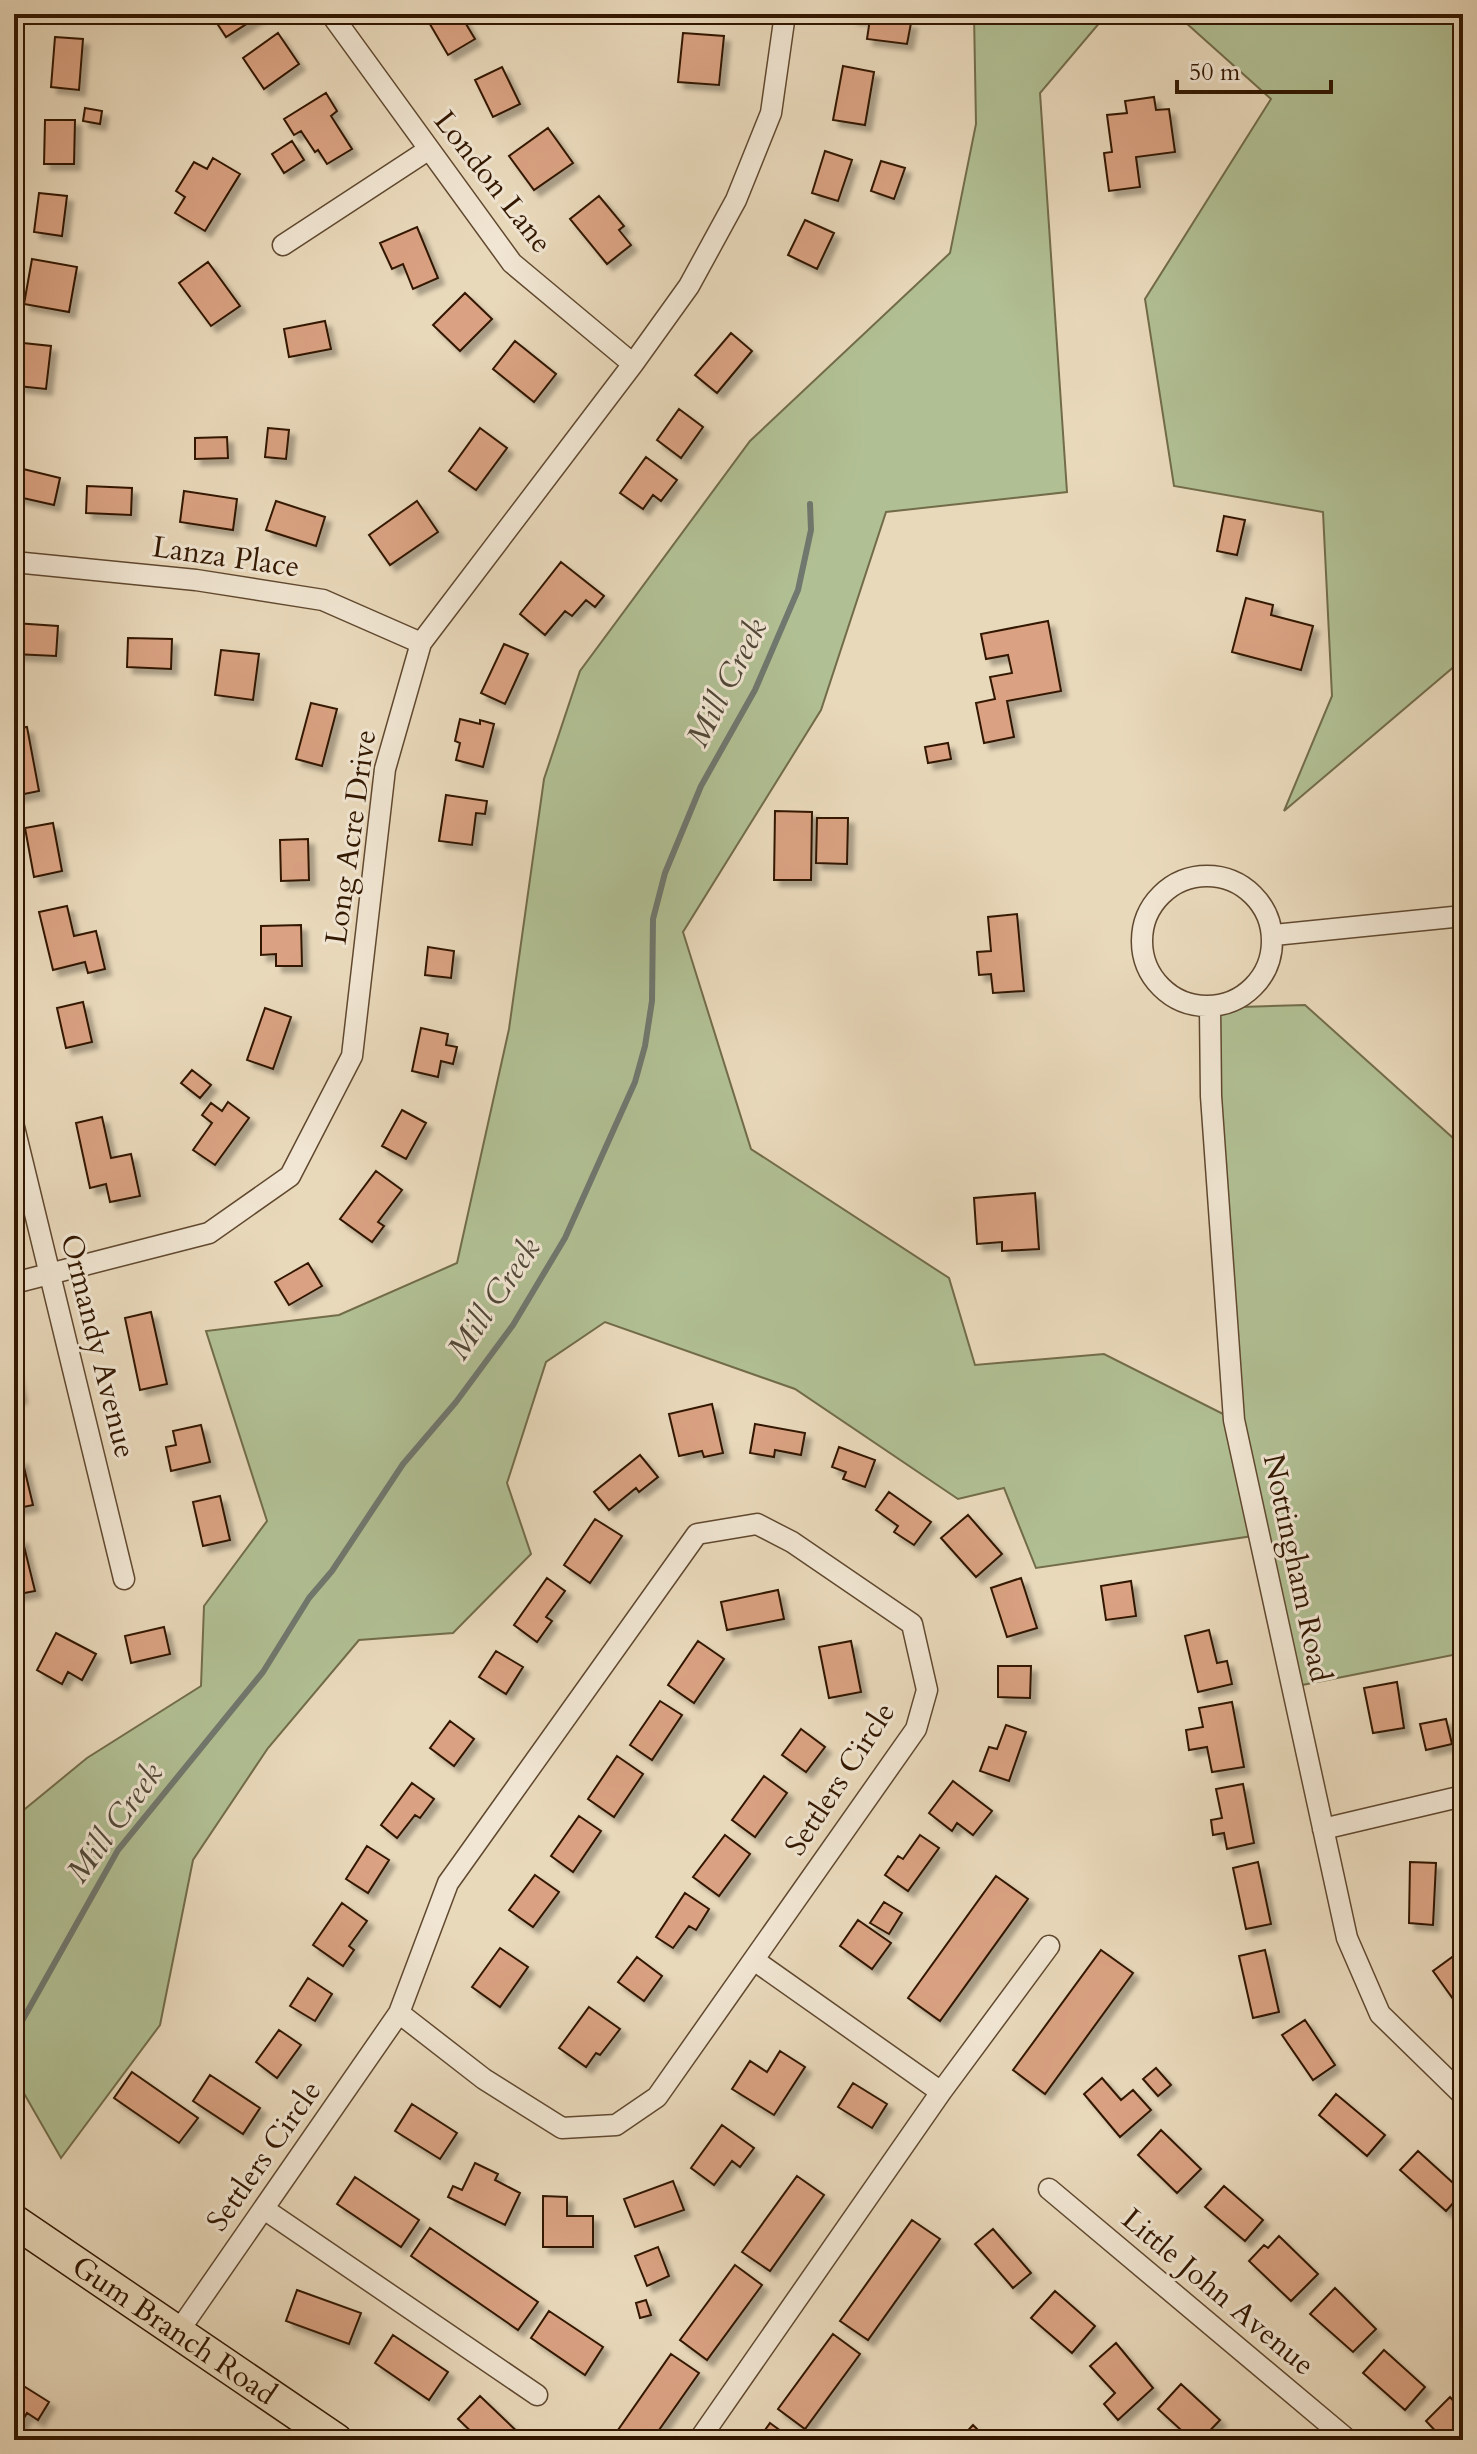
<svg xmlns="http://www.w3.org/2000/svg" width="1477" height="2454" font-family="Cardo,serif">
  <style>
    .green { fill: #b1c094; stroke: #726c4a; stroke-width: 2 }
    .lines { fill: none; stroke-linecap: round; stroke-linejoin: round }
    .stream { stroke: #70786f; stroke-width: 6 }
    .building { fill: #daa282; stroke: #321700; stroke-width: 2; filter: url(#shadow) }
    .minor-casing { stroke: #60482f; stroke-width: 23 }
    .primary-casing { stroke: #321700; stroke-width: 35 }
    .minor { stroke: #f1e6d3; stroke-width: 20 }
    .primary { stroke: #e9d9bb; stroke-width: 32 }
    .labels { text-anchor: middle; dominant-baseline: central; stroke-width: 6; stroke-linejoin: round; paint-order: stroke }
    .street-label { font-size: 30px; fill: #321700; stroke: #f1e6d3 }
    .water-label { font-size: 32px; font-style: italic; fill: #514838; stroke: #f1e6d3 }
  </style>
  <defs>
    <filter id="shadow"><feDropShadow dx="6" dy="6" stdDeviation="2" flood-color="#0004"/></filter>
  </defs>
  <rect width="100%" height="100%" fill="#e9d9bb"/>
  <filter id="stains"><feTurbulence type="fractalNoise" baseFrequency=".0025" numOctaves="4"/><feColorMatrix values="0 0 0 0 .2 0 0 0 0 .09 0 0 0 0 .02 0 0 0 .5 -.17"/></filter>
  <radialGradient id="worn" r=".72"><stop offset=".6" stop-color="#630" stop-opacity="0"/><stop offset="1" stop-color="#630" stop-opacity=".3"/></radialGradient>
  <path class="green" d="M974,14H1107L1040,93L1067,492L886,512L821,710L683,932L751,1149L949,1278L975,1365L1104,1354L1233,1419L1210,1008L1305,1005L1463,1147V1653L1292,1687L1260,1535L1036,1568L1004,1488L958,1499L795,1389L605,1322L546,1362L507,1483L531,1554L453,1633L359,1640L268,1748L193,1860L160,2025L61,2158L14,2076V1818L87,1758L201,1686L204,1606L267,1521L206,1331L339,1315L457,1263L509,1029L544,779L580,671L750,441L950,253L976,124Z
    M1176,14H1463V659L1284,811L1332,696L1323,512L1174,486L1145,299L1271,99Z"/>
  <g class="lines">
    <path class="stream" d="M14,2028L22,2021L118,1850L263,1672L309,1598L332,1571L403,1464L456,1402L513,1325L565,1238L635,1082L645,1046L652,1001L653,919L665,873L701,786L755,690L798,590L811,530L810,504"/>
  </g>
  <path class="building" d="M211,14H262L226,37Z
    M424,14H460L475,39L448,55Z
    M853,14H897L896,21L911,23L907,44L867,39L870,19L852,18Z
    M278,33L299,64L264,89L243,58Z
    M683,33L724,36L719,85L678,82Z
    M55,37L83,39L79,90L51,87Z
    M843,66L874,72L865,125L833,120Z
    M502,67L520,104L493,117L475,80Z
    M326,93L337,111L331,116L352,149L327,164L318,150L315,152L301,131L294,135L284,119Z
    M1154,97L1156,110L1169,109L1175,152L1136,157L1140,187L1109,191L1104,153L1112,152L1107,115L1127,113L1125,101Z
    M85,108L102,111L100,124L83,121Z
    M45,120H75L74,164H44Z
    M548,128L573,163L534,190L509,156Z
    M292,141L304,160L284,173L272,154Z
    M825,151L852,160L838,201L812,193Z
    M213,158L240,174L205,231L175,213L185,197L176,191L194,162L207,169Z
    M881,161L905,168L894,199L871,191Z
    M39,193L67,196L62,236L34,232Z
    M599,196L624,226L619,230L631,245L607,264L570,219Z
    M805,220L834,233L817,269L788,255Z
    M417,227L438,278L413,289L403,264L392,269L380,243Z
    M32,259L77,267L69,312L24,304Z
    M208,262L240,306L211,326L179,283Z
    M465,293L492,319L460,351L433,325Z
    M325,321L331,349L289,357L284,329Z
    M731,333L752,351L717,393L695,375Z
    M515,341L556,374L534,402L493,369Z
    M23,343L51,346L46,389L18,386Z
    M679,409L703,427L681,458L657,440Z
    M268,428L289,430L286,459L265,457Z
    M480,428L507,448L476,490L449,471Z
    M227,437L228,458L195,459V438Z
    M646,457L677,480L661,501L653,495L643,509L620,493Z
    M15,467L60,478L54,505L14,496Z
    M87,486L132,488L131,515L86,513Z
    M184,491L237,499L233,530L180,522Z
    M276,501L325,517L316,546L266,530Z
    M417,501L438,532L390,565L369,535Z
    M1224,516L1245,520L1237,555L1217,551Z
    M561,562L604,596L595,607L586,600L572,616L565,611L545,635L520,614Z
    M1246,598L1273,605L1271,615L1313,626L1301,670L1232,652Z
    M1048,621L1061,691L1007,701L1014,737L984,743L976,703L995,699L990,677L1012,673L1008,655L986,659L981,634Z
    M14,623L58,626L56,656L14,654Z
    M128,638L172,639L171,669L127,667Z
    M504,644L528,654L505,704L481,693Z
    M221,650L259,654L253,700L215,695Z
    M311,703L337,709L322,766L296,759Z
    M460,719L480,724V720L494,724L483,767L456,760L460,743L455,741Z
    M27,727L39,791L14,796V729Z
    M948,743L951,759L928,763L925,747Z
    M446,795L487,801L485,814L476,813L472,845L439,841Z
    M775,811L812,812L811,880H774Z
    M817,818H848L847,864L816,863Z
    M53,823L62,871L34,877L25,828Z
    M308,839L309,880L281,881L280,840Z
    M67,906L74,936L96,931L105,969L88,973L85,962L53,970L39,912Z
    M1017,914L1024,991L993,993L991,974L979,975L977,952L991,951L988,917Z
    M301,925L302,966H276V954L261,955V926Z
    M428,947L454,951L451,978L425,975Z
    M83,1002L92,1042L66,1048L57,1008Z
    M265,1008L291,1017L273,1069L247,1060Z
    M421,1028L448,1034L446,1045L457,1047L453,1064L441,1061L438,1077L412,1071Z
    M192,1070L211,1085L200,1098L181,1083Z
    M228,1102L249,1118L215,1165L193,1150L212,1123L202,1115L211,1103L222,1111Z
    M402,1110L426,1123L406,1159L382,1146Z
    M102,1117L111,1158L131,1154L140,1196L110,1202L106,1184L90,1188L76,1123Z
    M376,1171L402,1190L378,1222L384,1226L372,1242L340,1219Z
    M1035,1193L1039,1249L1002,1251V1242L977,1244L974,1198Z
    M308,1263L322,1286L289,1305L275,1282Z
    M151,1312L167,1384L140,1390L125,1318Z
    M14,1366L21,1397L14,1399Z
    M712,1404L723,1453L704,1457L702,1451L679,1456L669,1414Z
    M755,1424L805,1433L801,1455L775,1450L774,1457L750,1453Z
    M201,1425L210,1462L171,1471L166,1447L176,1445L173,1431Z
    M839,1447L875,1460L865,1487L843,1479L846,1472L832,1467Z
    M640,1455L658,1477L639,1492L636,1488L609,1510L594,1492Z
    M22,1459L33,1505L14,1509V1461Z
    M889,1492L931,1522L914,1545L894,1532L898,1526L876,1510Z
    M220,1496L230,1540L203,1546L193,1502Z
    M968,1515L1002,1554L976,1577L941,1538Z
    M595,1519L622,1536L590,1583L564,1565Z
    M22,1538L35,1591L14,1595V1540Z
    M547,1578L565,1591L546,1617L552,1621L537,1642L514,1625Z
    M1021,1578L1037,1628L1007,1637L991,1588Z
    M1131,1581L1136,1616L1106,1620L1101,1586Z
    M778,1590L784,1619L727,1630L721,1602Z
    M164,1627L170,1654L131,1663L125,1636Z
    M1209,1630L1217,1663L1227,1661L1232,1684L1198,1692L1185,1636Z
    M56,1633L96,1654L82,1680L68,1672L62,1684L37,1670Z
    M698,1641L724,1659L694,1703L668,1685Z
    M851,1641L861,1692L829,1698L819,1647Z
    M496,1651L523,1667L506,1694L479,1677Z
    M998,1666H1031L1030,1698L998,1697Z
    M1397,1682L1404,1728L1373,1733L1364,1688Z
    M660,1701L682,1715L652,1760L630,1745Z
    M1232,1702L1244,1767L1212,1772L1207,1747L1189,1750L1186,1730L1203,1727L1199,1708Z
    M1446,1719L1452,1744L1426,1750L1420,1724Z
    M450,1721L474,1739L454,1766L430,1748Z
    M1006,1725L1026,1732L1009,1781L980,1771L989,1747L997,1749Z
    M801,1729L825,1747L806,1772L782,1755Z
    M617,1756L643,1774L614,1817L588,1799Z
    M764,1776L787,1793L755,1837L732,1820Z
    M953,1781L992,1811L973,1835L957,1823L952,1831L929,1813Z
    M412,1783L434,1799L420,1818L415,1815L397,1838L381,1825Z
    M1243,1784L1254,1843L1227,1849L1224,1833L1213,1835L1211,1820L1222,1818L1216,1789Z
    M579,1816L601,1831L573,1872L551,1856Z
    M725,1835L750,1854L719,1896L693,1877Z
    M920,1835L939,1848L908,1891L885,1875L898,1856L903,1859Z
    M367,1846L389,1860L368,1893L346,1879Z
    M1258,1862L1271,1924L1246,1929L1233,1868Z
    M1410,1862L1436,1863L1433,1925L1409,1923Z
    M535,1875L559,1892L533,1927L509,1910Z
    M996,1876L1028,1899L940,2021L908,1998Z
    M685,1893L709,1909L696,1930L689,1926L673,1948L656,1937Z
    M884,1902L902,1913L889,1934L870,1923Z
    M342,1903L367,1921L349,1946L354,1950L343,1966L313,1945Z
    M858,1920L891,1943L872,1969L840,1946Z
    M500,1948L528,1967L500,2007L472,1987Z
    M1101,1950L1133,1973L1045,2094L1013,2070Z
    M1265,1950L1279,2012L1253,2018L1239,1956Z
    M1455,1955L1463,1967L1461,2010L1433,1971Z
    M637,1957L662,1976L644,2001L618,1982Z
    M308,1978L332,1994L315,2021L290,2006Z
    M589,2007L620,2029L600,2055L596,2053L586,2067L559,2048Z
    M1305,2020L1335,2065L1313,2080L1282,2035Z
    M279,2030L301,2045L277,2078L256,2062Z
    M780,2051L805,2067L774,2115L732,2089L750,2061L767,2072Z
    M1156,2068L1171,2085L1158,2096L1143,2079Z
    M132,2072L198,2118L179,2143L114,2098Z
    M210,2075L260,2108L243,2134L193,2101Z
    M1102,2078L1121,2100L1133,2090L1151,2110L1120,2137L1084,2094Z
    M853,2083L887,2104L872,2128L838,2107Z
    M1336,2094L1385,2135L1367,2156L1319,2115Z
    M412,2104L457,2133L440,2159L395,2131Z
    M722,2125L754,2148L740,2167L732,2161L714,2185L691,2168Z
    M1161,2130L1201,2169L1177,2193L1138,2155Z
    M1418,2151L1463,2192L1446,2211L1400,2170Z
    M475,2163L498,2174L495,2180L520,2193L505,2225L448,2197L453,2186L462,2190Z
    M797,2176L824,2195L770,2271L742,2252Z
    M355,2177L419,2220L401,2247L337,2204Z
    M673,2181L684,2210L635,2227L624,2199Z
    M1224,2186L1263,2220L1245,2241L1205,2207Z
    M543,2196L567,2197V2216H593V2247H543Z
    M912,2220L940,2239L868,2340L840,2321Z
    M430,2228L538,2302L518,2330L411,2256Z
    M993,2229L1031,2273L1013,2288L975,2244Z
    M1279,2236L1318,2274L1291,2301L1249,2261L1264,2245L1268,2248Z
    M658,2247L669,2276L647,2286L635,2256Z
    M735,2265L762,2285L707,2360L680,2340Z
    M1335,2288L1376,2329L1353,2352L1310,2314Z
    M297,2290L361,2313L349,2344L286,2321Z
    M1055,2291L1095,2326L1072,2353L1031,2318Z
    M646,2300L651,2315L640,2318L636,2303Z
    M549,2311L603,2347L585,2375L531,2338Z
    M833,2334L860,2354L805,2429L778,2409Z
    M393,2335L448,2372L429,2400L375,2363Z
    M1116,2343L1153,2388L1118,2420L1104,2404L1115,2393L1090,2366Z
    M1384,2350L1425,2387L1405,2410L1363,2373Z
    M671,2354L699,2373L652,2440H632L618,2430Z
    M14,2380L49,2402L38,2420L27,2413L18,2428L14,2425Z
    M1181,2384L1220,2420L1201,2440H1192L1158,2409Z
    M480,2396L526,2440H480L458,2419Z
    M1450,2397L1456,2404L1463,2397V2440H1444L1426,2421Z
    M770,2423L793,2440H758Z
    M973,2425L988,2440H959Z"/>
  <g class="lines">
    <defs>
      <path id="minor" d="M331,14L512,263L633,364
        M283,245L428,150
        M14,562L196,580L323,600L421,643
        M1142 941a65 65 0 1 1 130 0a65 65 0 1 1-130 0Z
        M1274,935L1463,916
        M1210,1008L1211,1096L1234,1420L1347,1938L1380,2014L1463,2095
        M14,1127L124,1579
        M14,1283L209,1233L290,1176L352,1056L385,769L421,643L633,364L689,286L736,200L771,113L785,14
        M1323,1829L1463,1796
        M754,1960L941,2092
        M1049,2189L1348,2440
        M264,2209L537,2395
        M178,2332L399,2013L448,1883L697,1534L757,1524L792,1542L912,1624L927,1690L916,1729L657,2097L616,2125L562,2128L484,2079L399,2013
        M699,2440L941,2092L1049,1946"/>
      <g id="primary">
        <path id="s1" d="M14,2221L336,2440"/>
      </g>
    </defs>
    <use href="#minor" class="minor-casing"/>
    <use href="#primary" class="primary-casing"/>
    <use href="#minor" class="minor"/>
    <use href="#primary" class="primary"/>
  </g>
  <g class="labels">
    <g class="street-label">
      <text transform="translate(493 182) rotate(52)">London Lane</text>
      <text transform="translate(226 557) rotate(8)">Lanza Place</text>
      <text transform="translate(351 837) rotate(-82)">Long Acre Drive</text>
      <text transform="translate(98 1346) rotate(76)">Ormandy Avenue</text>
      <text transform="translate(1297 1568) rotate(78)">Nottingham Road</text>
      <text transform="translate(840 1779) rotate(-57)">Settlers Circle</text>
      <text transform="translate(264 2156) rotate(-55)">Settlers Circle</text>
      <text transform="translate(1218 2292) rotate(40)">Little John Avenue</text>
      <text stroke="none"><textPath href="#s1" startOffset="194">Gum Branch Road</textPath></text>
    </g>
    <g class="water-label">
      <text transform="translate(727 683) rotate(-63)">Mill Creek</text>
      <text transform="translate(494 1299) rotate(-56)">Mill Creek</text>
      <text transform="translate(115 1823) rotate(-54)">Mill Creek</text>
    </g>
  </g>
  <rect width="1477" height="2454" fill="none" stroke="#e9d9bb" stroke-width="48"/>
  <rect x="16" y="16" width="1445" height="2422" fill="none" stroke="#321700" stroke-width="4"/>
  <rect x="24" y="24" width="1429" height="2406" fill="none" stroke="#321700" stroke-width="2"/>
  <path d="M1177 80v12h154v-12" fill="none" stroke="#321700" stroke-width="4"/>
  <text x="1189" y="80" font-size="24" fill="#321700" stroke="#f1e6d3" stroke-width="6" paint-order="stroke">50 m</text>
  <rect width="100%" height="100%" filter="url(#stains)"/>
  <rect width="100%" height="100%" fill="url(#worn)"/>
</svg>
